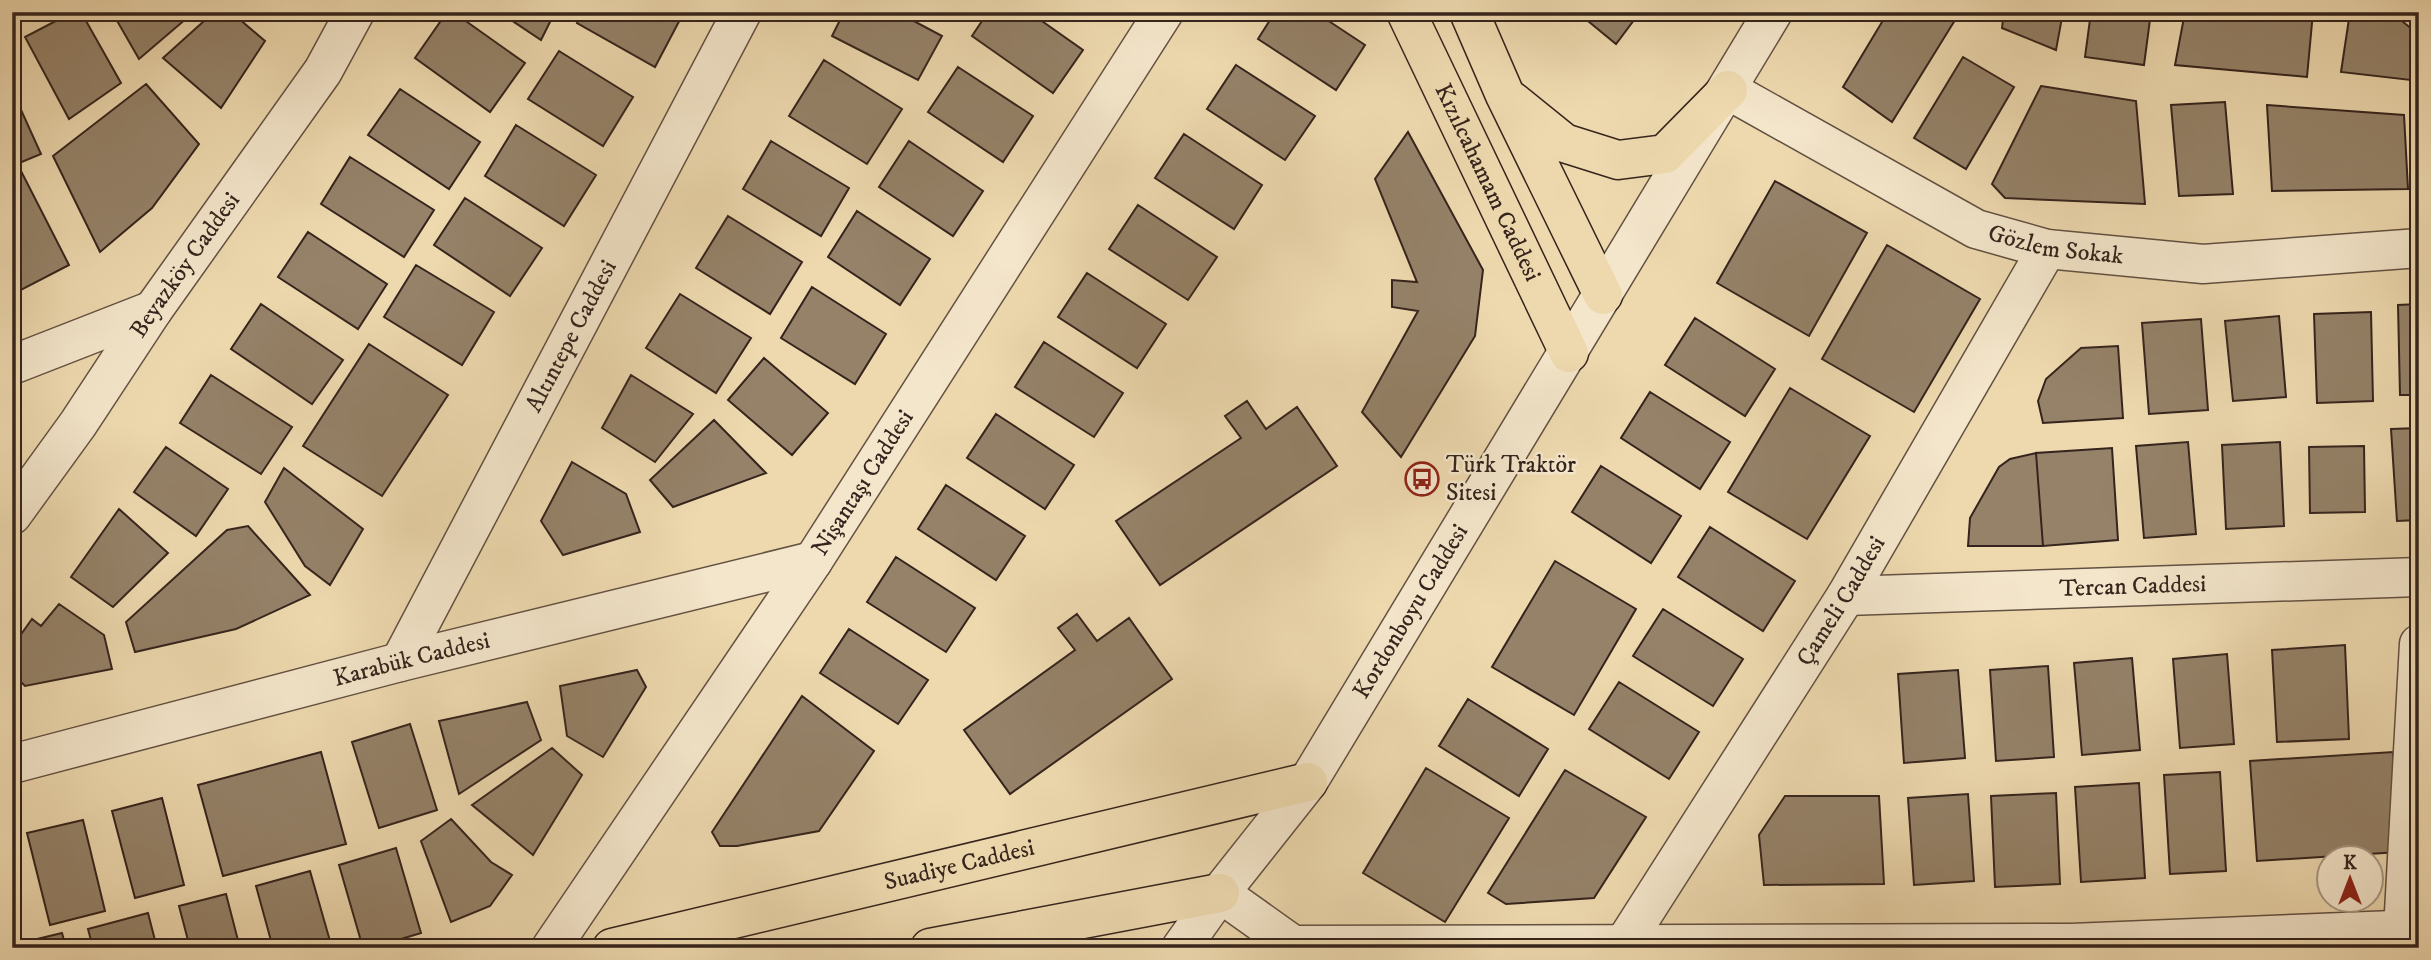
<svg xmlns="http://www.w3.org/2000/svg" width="2431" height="960" font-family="'IM FELL DW Pica',serif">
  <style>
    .building { fill: #958269; stroke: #35241d; stroke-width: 2 }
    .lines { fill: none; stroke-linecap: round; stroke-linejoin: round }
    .minor-casing { stroke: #635142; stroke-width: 41 }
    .major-casing { stroke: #35241d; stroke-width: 41 }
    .minor { stroke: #f4e6cb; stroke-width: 38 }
    .major { stroke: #eed9af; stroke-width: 38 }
    .labels { text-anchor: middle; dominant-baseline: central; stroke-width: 5; stroke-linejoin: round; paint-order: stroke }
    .street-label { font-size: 24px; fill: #35241d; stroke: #f4e6cb }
    .poi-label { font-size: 24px; fill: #35241d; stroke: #f4e6cb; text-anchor: start }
  </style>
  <rect width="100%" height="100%" fill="#eed9af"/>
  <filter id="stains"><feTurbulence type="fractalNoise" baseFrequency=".00286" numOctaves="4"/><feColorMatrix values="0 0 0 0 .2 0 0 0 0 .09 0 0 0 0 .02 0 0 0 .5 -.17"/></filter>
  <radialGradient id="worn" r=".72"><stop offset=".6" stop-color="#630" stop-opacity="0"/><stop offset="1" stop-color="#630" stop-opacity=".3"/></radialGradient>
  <path class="building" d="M73,12H81L121,83L69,119L25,37Z
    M112,12H194L139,59Z
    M214,12H231L265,41L221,108L163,58Z
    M267,12H281L276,20Z
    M447,12H453L525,63L490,112L415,58Z
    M499,12H555L541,40Z
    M582,12H684L655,67L577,23Z
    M844,12H897L942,36L918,80L832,36Z
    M988,12H1029L1083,50L1053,93L972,36Z
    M1275,12H1315L1365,45L1336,90L1258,39Z
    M1577,12H1640L1616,44Z
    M1888,12H1960L1892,122L1843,87Z
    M2004,12H2063L2056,50L2002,28Z
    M2091,12H2151L2144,65L2085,57Z
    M2185,12H2313L2307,77L2175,65Z
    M2350,12H2391L2419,35V81L2341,72Z
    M559,51L633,97L603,146L528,99Z
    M1963,57L2014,87L1966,169L1914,138Z
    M824,60L902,109L867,164L789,116Z
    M1236,65L1315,116L1285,160L1207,109Z
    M958,67L1033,116L1003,162L928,112Z
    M146,84L199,144L152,208L100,252L53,156Z
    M2041,86L2136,101L2145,204L2005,198L1992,184Z
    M400,89L480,142L449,189L368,135Z
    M12,90L41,154L12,166Z
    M2225,102L2233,194L2179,196L2171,105Z
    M2267,105L2404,115L2408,189L2272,191Z
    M516,125L596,175L564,226L485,176Z
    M1408,132L1483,270L1475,336L1401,457L1362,412L1418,311L1392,307V280L1417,282L1375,179Z
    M1184,134L1262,185L1234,229L1155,178Z
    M771,141L849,188L821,236L743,189Z
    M909,141L983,191L953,236L879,187Z
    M350,157L434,210L404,257L321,204Z
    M21,171L69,265L17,292L12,283V175Z
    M1775,181L1867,233L1809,336L1717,283Z
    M465,198L542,248L510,296L434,245Z
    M1138,205L1217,257L1188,300L1109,249Z
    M857,211L930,259L900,305L828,257Z
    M728,216L802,262L770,314L696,268Z
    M308,232L387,284L358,329L278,277Z
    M1887,245L1980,299L1914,412L1822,359Z
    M416,265L494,312L462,365L384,317Z
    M1087,273L1166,324L1137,368L1058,317Z
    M812,287L886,334L855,384L781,338Z
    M680,294L751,338L716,393L646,348Z
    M261,304L343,360L312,404L231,349Z
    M2419,304V395H2400L2398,305Z
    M2371,312L2373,401L2317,403L2314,314Z
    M2279,316L2286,397L2233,401L2225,321Z
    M1695,318L1775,369L1745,416L1665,365Z
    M2201,319L2208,410L2149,414L2142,323Z
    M1044,342L1123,393L1094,437L1015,387Z
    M369,344L448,395L382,496L303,446Z
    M2118,346L2123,418L2043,423L2038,401L2046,379L2081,348Z
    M764,358L828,413L792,455L728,400Z
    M211,375L292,427L261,474L180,423Z
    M631,375L693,414L655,462L602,428Z
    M1790,388L1870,436L1807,539L1728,492Z
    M1650,392L1730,442L1700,489L1621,438Z
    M1247,401L1266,429L1297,407L1337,466L1160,585L1116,521L1241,438L1225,416Z
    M996,414L1074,465L1045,509L967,458Z
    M714,420L766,473L673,507L650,480Z
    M2419,428V520L2397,521L2391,429Z
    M2188,442L2196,534L2144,538L2136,446Z
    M2280,442L2284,526L2226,529L2222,445Z
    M2364,446L2365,512L2310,513L2309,447Z
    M166,447L228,489L196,536L134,492Z
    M2112,448L2118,540L2043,546L2036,453Z
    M2036,453L2043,546H1968L1970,518L1999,467L2010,459Z
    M572,462L626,494L640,532L563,555L541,521Z
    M1601,466L1681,516L1651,563L1572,512Z
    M284,468L363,529L330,585L305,566L265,502Z
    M946,485L1025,536L996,580L918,529Z
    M119,509L168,553L113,607L71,577Z
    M248,526L310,595L236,629L135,652L126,622L227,530Z
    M1710,527L1795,581L1763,631L1678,577Z
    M896,557L975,608L946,652L867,602Z
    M1555,561L1636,609L1574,715L1492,667Z
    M59,604L104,635L112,669L25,686L12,673V647L32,619L41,626Z
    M1663,609L1743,659L1713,706L1633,656Z
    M1077,614L1097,641L1129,618L1172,679L1010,794L964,730L1075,650L1058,628Z
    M849,629L928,680L898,724L820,673Z
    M2345,645L2349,739L2277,742L2272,650Z
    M2227,654L2234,744L2180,748L2173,659Z
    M2132,658L2140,750L2082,755L2074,663Z
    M2048,666L2054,757L1996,761L1990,670Z
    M637,670L646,687L603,757L567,736L560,686Z
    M1958,670L1965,758L1904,763L1898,674Z
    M1619,682L1699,732L1669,779L1589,729Z
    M802,696L874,751L819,831L737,846H720L712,832Z
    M1468,699L1548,749L1519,796L1439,746Z
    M527,702L541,740L459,794L439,721Z
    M410,724L437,810L379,828L352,742Z
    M552,748L582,775L533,855L472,805Z
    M321,752L346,844L223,876L198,785Z
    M2393,752L2399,852L2257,861L2250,761Z
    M1426,768L1509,818L1445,922L1363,873Z
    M1565,770L1646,817L1594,898L1506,904L1488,893Z
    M2220,772L2226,871L2170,874L2164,775Z
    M2139,783L2145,878L2081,882L2075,787Z
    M2056,793L2060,884L1995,887L1991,796Z
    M1968,794L1974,881L1914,885L1908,798Z
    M1785,796H1879L1884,884L1764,885L1759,835Z
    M162,798L184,885L135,898L112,811Z
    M451,819L491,862L512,875L490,906L451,922L421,841Z
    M83,820L105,911L50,925L27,833Z
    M396,848L421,933L371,948H363L339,865Z
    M310,871L332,948H273L256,886Z
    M226,894L240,948H190L179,906Z
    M12,905L19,935L12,936Z
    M148,913L157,948H93L88,929Z
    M62,933L66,948H12V945Z"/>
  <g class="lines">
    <defs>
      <g id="minor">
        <path id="s1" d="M1728,90L1976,229L2047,249L2203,264L2419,248"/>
        <path d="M12,365L153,310"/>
        <path id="s2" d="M12,515L78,424L153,310L323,71L355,12"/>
        <path id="s3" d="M1846,596L2419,577"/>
        <path id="s4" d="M400,662L742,12"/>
        <path id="s5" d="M12,764L400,662L813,561"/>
        <path d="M1220,893L1293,945L2071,943L2419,929"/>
        <path id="s6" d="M1624,944L1846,596L2047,249"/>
        <path id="s7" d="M551,948L813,561L1164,12"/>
        <path id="s8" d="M1181,948L1220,893L1308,782L1773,12"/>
        <path d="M2402,948L2419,644"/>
      </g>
      <g id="major">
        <path id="s9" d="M1406,12L1569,353"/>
        <path d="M1469,12L1505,95L1603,295"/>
        <path d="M1512,101L1564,143L1618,160L1665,154L1728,90"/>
        <path id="s10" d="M612,948L1308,782"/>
        <path d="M930,948L1220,893"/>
      </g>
    </defs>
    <use href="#minor" class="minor-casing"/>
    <use href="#major" class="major-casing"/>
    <use href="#minor" class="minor"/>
    <use href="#major" class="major"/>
  </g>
  <defs>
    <symbol id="bus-ring" viewBox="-11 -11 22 22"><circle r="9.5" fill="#f4e6cb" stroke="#8f2418" stroke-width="1.5"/><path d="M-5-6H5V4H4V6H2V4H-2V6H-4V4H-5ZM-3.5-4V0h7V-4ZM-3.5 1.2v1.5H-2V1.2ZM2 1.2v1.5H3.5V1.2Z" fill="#8f2418"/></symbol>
  </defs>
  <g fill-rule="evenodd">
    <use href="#bus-ring" x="1403" y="460" width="38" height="38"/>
  </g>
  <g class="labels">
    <g class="street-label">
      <text stroke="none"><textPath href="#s9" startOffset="189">Kızılcahamam Caddesi</textPath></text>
      <text stroke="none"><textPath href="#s1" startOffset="366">Gözlem Sokak</textPath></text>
      <text stroke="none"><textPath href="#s2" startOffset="304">Beyazköy Caddesi</textPath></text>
      <text stroke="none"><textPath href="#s4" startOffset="368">Altıntepe Caddesi</textPath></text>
      <text stroke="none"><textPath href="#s7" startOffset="560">Nişantaşı Caddesi</textPath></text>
      <text stroke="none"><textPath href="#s3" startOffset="287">Tercan Caddesi</textPath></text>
      <text stroke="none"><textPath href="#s6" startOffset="406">Çameli Caddesi</textPath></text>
      <text stroke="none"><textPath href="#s8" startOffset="408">Kordonboyu Caddesi</textPath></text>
      <text stroke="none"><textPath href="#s5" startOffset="413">Karabük Caddesi</textPath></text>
      <text stroke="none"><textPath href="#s10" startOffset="357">Suadiye Caddesi</textPath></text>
    </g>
    <g class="poi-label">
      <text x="1446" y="465">Türk Traktör<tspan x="1446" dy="28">Sitesi</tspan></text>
    </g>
  </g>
  <rect width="2431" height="960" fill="none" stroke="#eed9af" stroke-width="42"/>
  <rect x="14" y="14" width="2403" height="932" fill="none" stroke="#35241d" stroke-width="3.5"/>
  <rect x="21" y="21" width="2389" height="918" fill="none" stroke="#35241d" stroke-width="2"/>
  <g transform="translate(2350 879)"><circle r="33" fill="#f4e6cb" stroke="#a89885" stroke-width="2"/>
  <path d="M0-5L12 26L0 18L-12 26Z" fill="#8f2418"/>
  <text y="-10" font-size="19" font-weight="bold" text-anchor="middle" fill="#35241d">K</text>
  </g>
  <rect width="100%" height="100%" filter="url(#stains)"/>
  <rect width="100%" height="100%" fill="url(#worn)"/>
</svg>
